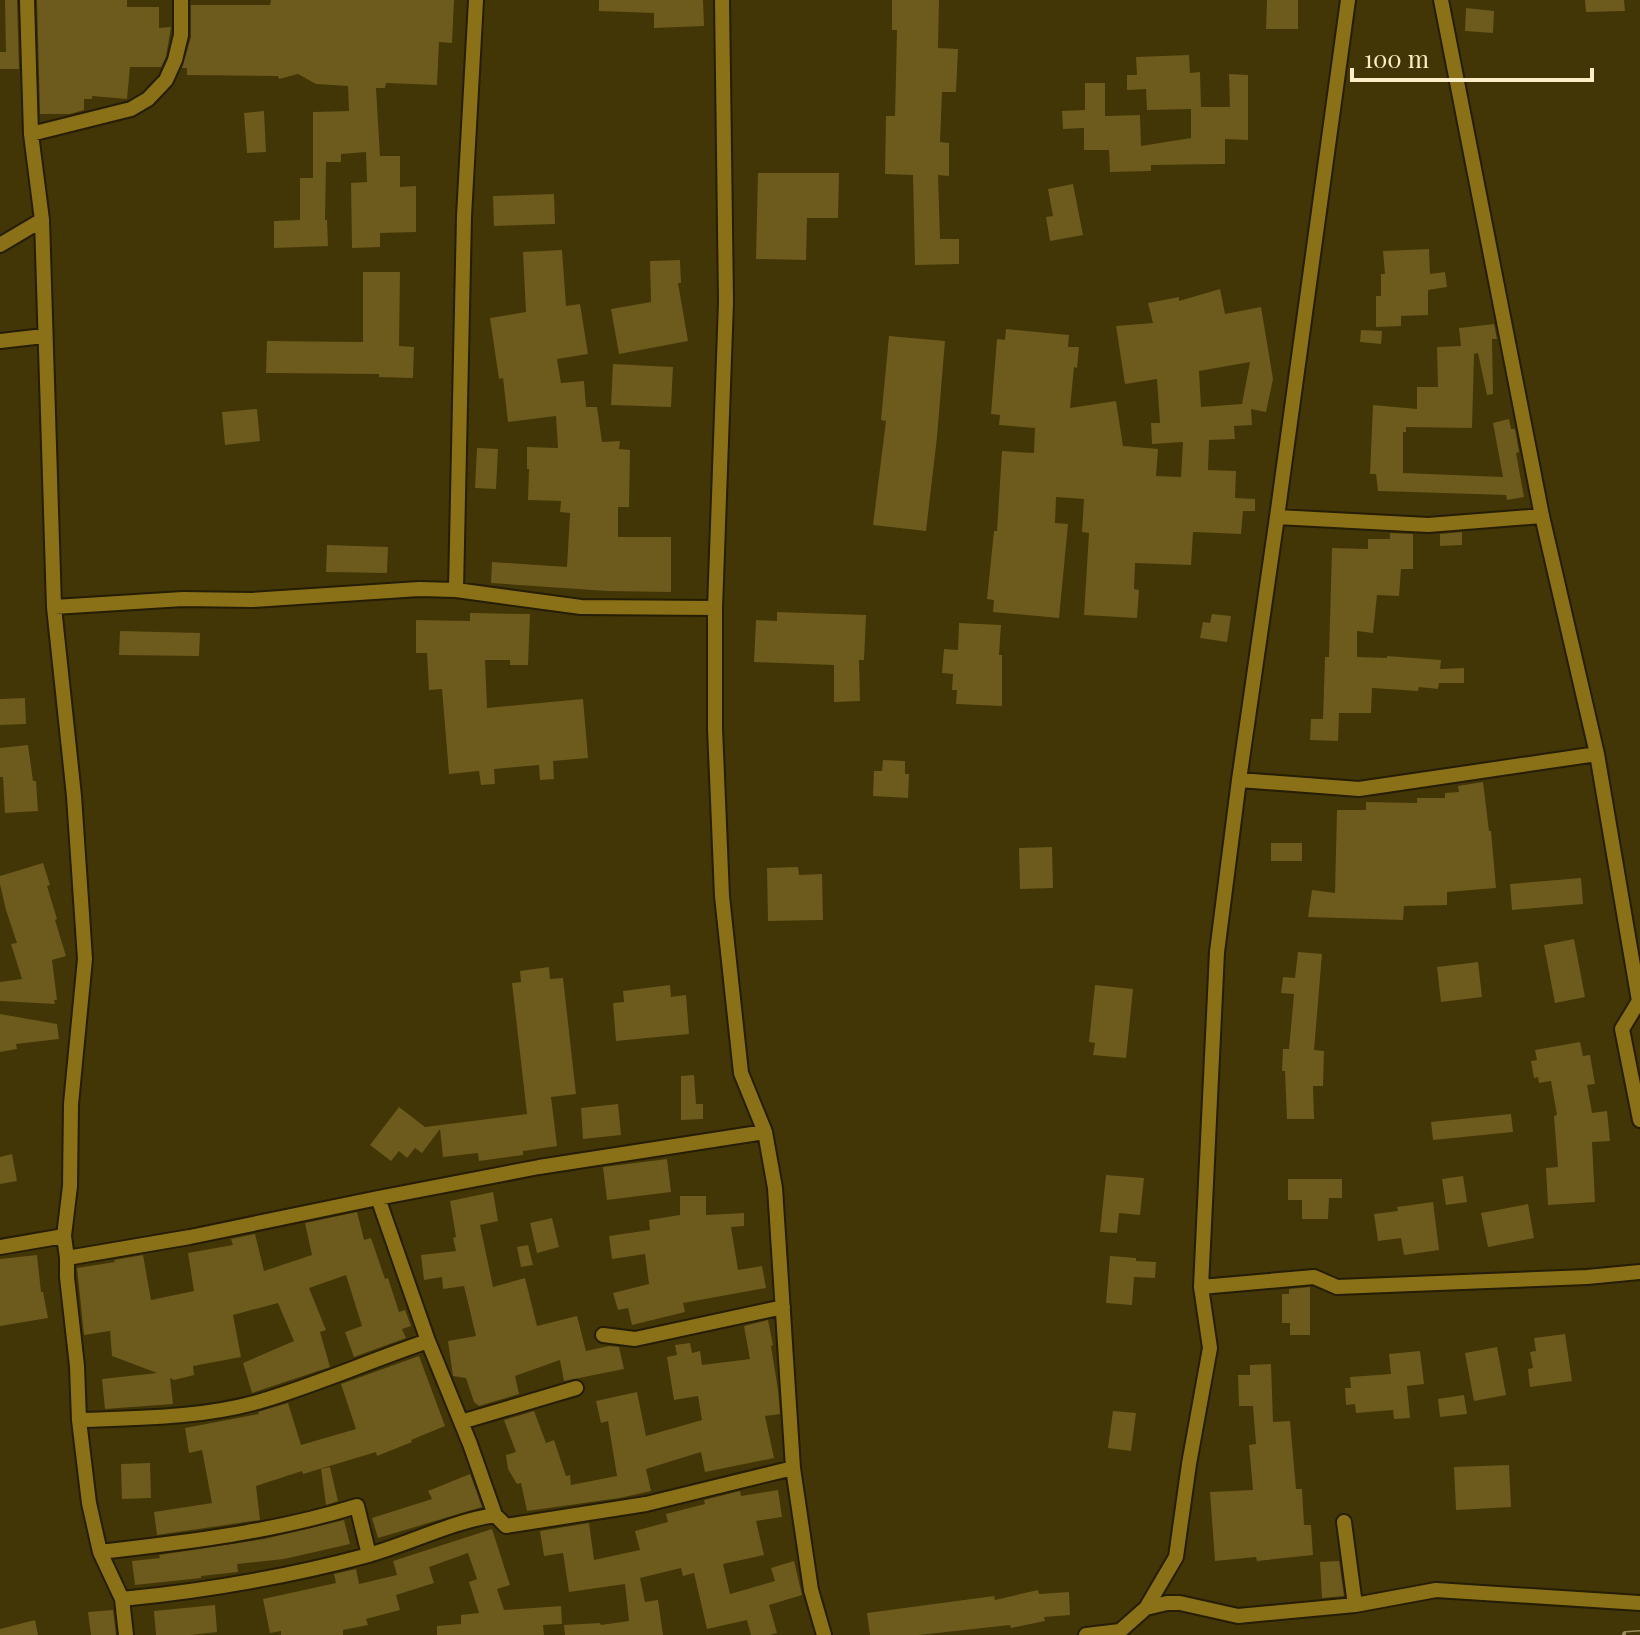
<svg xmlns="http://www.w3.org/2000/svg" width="1640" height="1635" font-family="'Playfair Display',serif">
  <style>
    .building { fill: #6d5a1d; fill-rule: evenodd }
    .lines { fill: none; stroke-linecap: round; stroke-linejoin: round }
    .minor-casing { stroke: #251d04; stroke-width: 18 }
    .minor { stroke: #8a7117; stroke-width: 14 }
    .rail-casing { stroke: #9b8e62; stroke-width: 8 }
    .rail { stroke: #423506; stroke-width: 5; stroke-dasharray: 15; stroke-linecap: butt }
  </style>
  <rect width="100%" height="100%" fill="#423506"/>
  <path class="building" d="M5,0H17L19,69H0V52H6Z
    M37,0H127V7H159V28L171,27L166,57L161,67H130L127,99L92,96V99H84V110L70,114H40Z
    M271,0H454L452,43L439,42L437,85L386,83L385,88H376L380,156H400V187L416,186V232L380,233V247L352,248L351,183L367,182L366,152L341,154V162H326L325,220H327L328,246L274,248V221L300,220V178H313V112L349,111L348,86L316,84L298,74L279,79L278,76L187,75V68H182L191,37V5H270Z
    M599,0H703L704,26L654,28V13L599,11Z
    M892,0H939L938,48L958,49L956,92H942L940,142L949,143V176L938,175L940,239H959V264L915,265L913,175L885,174L886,116H895L897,30H892Z
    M1267,0H1298V29H1266Z
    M1585,0H1624L1625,11L1586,12Z
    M1466,8L1494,11L1493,33L1465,31Z
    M1189,55L1190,73L1200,72L1201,107H1230L1229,74L1248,75V140L1225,139V164L1151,165V171L1110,172L1109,150H1084V128L1063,129L1062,111L1085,110V83H1105V116L1140,115L1141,146L1191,138V109L1147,110L1146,89L1127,90V75H1137L1136,57Z
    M264,111L266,152L247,153L244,113Z
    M758,173H839L838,218H807L806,260L756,259Z
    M1073,184L1083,235L1050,241L1046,217L1053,216L1048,189Z
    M554,194L555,224L494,226L493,196Z
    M1429,249L1430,274L1445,272L1447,287L1428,290V315L1401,316V326L1376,327V296H1381V274H1385L1383,251Z
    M562,250L566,306L580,304L588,354L557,359L561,383L584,381L586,407H597L602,442L620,441L619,449L630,450L629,507H618V537H671V592L607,591L491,583L492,562L567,567L570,513L560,512L561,501L528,500L529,469H527V447L558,448L556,416L508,422L503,378L499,379L490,318L526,312L523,252Z
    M680,260L681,283H678L688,341L619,354L611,309L651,302L650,261Z
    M363,272H400L399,346L414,347L413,378L379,377V374L266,373L267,341L363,342Z
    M1220,289L1225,314L1261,307L1273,379L1266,412L1251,409L1252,425L1234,426L1235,439L1209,440L1208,470L1236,471L1235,498L1255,499V511H1243L1241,534L1193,532L1191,565L1135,563L1134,589L1139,590L1137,618L1084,615L1089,533L1082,532L1084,499L1056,497L1055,523L1068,524L1059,618L993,612L994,600L987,599L994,531H997L1002,451L1034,453L1035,428L999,425L1000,415L991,414L997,339L1005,340L1006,329L1069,335L1068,347H1079L1077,368L1074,367L1070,408L1116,401L1123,446L1158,449L1156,476L1181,477L1183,442L1152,444L1151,423H1160L1157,379L1125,384L1116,326L1153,323L1148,303L1179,297V301ZM1250,362L1242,404L1201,407L1199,371Z
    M1494,324L1497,339H1492L1493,394L1487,395L1478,353L1474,354L1472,428L1406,427V432H1403V473L1503,477L1493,423L1509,419L1511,429H1515L1519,452L1516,453L1524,497L1507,500L1506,495L1378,491L1376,474H1370L1373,405L1417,409V387H1438L1437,347L1461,346L1459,328Z
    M1361,330L1382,331L1381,344L1360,342Z
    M889,336L945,341L937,437L926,531L873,525L886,421L881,420Z
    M613,364L673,367L671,407L611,405Z
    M257,409L260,441L225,445L222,412Z
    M477,448L498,449L496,489L475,488Z
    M1462,532V545L1440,546V534Z
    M1390,533L1413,534V569H1401L1399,596L1377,595L1373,633L1357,631V657L1387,658V656L1441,660L1440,669L1464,668V683H1439L1438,689L1419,687L1418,691L1372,688L1371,713H1339L1338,741L1310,740L1311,719H1323L1325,657H1329L1332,548L1368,549V539H1390Z
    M327,545L388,547L387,573L326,572Z
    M777,612L866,615L864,660H859L860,701L834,702V665L754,662L756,620L777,621Z
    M470,613L530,614L528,665H510V660H485L487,708L583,699L588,758L553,761L554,779L540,780L539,765L494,769L495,784L481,785L479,771L449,774L442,689L429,690L427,653H416V620L470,621Z
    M1212,614L1231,616L1227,642L1200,638L1203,622L1210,623Z
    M959,623L1001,625L999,655H1002V706L956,704L957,690H952L953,674L942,673L944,649L958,650Z
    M120,631L200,633L199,656L119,655Z
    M25,698L26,724L0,725V699Z
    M28,745L33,781H36L38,811L5,813L3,777H0V748Z
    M883,760L905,761V774H909L908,798L873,796L874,771H882Z
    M1483,782L1489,831H1491L1496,888L1447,892V905L1404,906L1403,920L1308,917L1312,890L1335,893L1337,810H1366V802L1417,803V798H1445V793L1459,792L1458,786Z
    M1271,843H1302V861H1271Z
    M1052,847L1053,888L1020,889L1019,848Z
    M43,863L50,885L47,886L57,919L55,920L66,956L52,960L57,1000H54L55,1004L0,1001V982L22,979L11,944L17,943L6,910L0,884V876Z
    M798,867L799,875L822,874L823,920L768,921L767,868Z
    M1581,878L1583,904L1512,910L1510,884Z
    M1574,939L1585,997L1555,1003L1544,945Z
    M1298,952L1322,954L1314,1050L1324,1051L1323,1086H1313L1314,1119H1287L1285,1071H1282L1283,1049H1289L1294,994L1281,993L1283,977L1295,978Z
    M1478,962L1482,997L1441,1002L1437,967Z
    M549,967L550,979L563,978L576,1094L551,1097L557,1146L523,1151V1155L479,1161L478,1153L443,1157L440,1129L422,1153L415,1148L407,1158L399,1151L391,1161L370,1145L399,1107L425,1127L527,1114L512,983L521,982L520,971Z
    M670,985L671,997L686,995L689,1034L616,1041L613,1003L624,1002L623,991Z
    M1095,985L1133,989L1126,1058L1093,1055L1095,1043L1089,1042Z
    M0,1014L57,1024L59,1039L16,1044L17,1049L0,1052Z
    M1580,1042L1583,1056L1590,1055L1595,1084L1587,1085L1592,1113L1607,1111L1610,1141L1592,1142L1595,1202L1548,1205L1546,1168L1558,1167L1554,1116L1557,1115L1551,1081L1539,1083L1538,1077L1534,1078L1531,1061L1537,1060L1535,1050Z
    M694,1075L696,1104H703V1119L681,1120V1076Z
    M618,1104L621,1135L583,1139L581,1108Z
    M1511,1114L1513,1132L1433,1140L1431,1122Z
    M12,1154L17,1181L0,1184V1157Z
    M667,1159L671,1192L607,1200L603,1167Z
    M1106,1175L1144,1178L1140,1215L1119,1213L1117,1233L1100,1232Z
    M1463,1176L1467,1202L1446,1205L1442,1179Z
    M1288,1179H1342V1198H1329L1328,1219H1302V1200H1288Z
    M493,1192L498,1221L480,1225L493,1287L525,1278L537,1326L577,1316L586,1351L609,1346L619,1347L624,1369L564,1381L560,1360L515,1376L519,1394L479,1406L474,1402L466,1378L453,1376L448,1341L476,1336L464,1286L443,1289L442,1277L424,1280L421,1255L456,1251L453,1238L456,1237L450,1201Z
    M680,1196H706V1215L744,1213V1226L731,1227L738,1270L762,1266L766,1288L683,1303L685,1312L632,1325L628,1308L618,1310L613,1293L649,1284L645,1254L612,1259L609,1236L650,1230L649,1220L680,1215Z
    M1433,1202L1439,1250L1404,1255L1401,1238L1378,1241L1374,1214L1398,1211L1397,1207Z
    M1528,1204L1534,1238L1488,1247L1481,1213Z
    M357,1212L364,1240L371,1238L385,1279L388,1278L399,1312L405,1310L411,1326L402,1329L406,1338L354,1357L345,1332L362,1326L346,1275L309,1288L326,1330L320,1332L330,1367L252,1393L243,1363L294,1341L278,1303L233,1315L241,1357L193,1366L194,1375L174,1380L170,1378L173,1404L105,1409L102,1379L157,1373L112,1356L110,1331L84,1335L77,1268L115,1262L114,1260L143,1255L151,1300L194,1291L188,1253L233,1245L231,1239L255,1234L264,1271L312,1255L305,1223Z
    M552,1218L559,1247L537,1253L530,1223Z
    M528,1245L533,1265L521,1267L517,1247Z
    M37,1255L41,1292H43L48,1318L0,1326V1259Z
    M1110,1256L1136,1258V1261L1156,1262L1155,1278L1134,1277L1132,1305L1106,1303Z
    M1310,1287V1335H1290V1323H1282V1294H1289V1289Z
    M768,1320L773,1345L771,1346L778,1390L780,1414L765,1416L774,1458L705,1472L701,1452L646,1469L651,1491L620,1498L527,1511L521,1483L517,1484L508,1469L506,1455L516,1452L504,1420L534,1411L546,1443L554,1440L566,1476L570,1475L571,1485L617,1476L608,1421L601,1423L596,1401L637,1392L646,1436L702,1420L698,1396L674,1400L667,1357L677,1355L675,1345L690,1343L692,1353L700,1351L702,1365L750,1359L744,1326Z
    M1565,1334L1572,1381L1530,1387L1528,1369L1533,1368L1530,1352L1536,1351L1534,1338Z
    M1497,1347L1506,1395L1474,1401L1465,1353Z
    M1420,1351L1424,1384L1407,1386L1410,1418L1394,1419L1393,1410L1356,1413L1355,1404L1346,1405L1345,1388H1351L1350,1377L1391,1374L1389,1354Z
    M419,1356L445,1426L411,1440L412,1442L377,1456L376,1452L303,1474L302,1471L256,1486L260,1520L157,1535L154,1512L212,1503L202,1450L189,1453L185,1428L259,1414L258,1412L288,1403L301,1445L356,1429L341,1384Z
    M1271,1364L1273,1422L1290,1421L1296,1489H1302L1304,1525H1311L1313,1555L1257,1561L1256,1557L1215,1561L1210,1492L1253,1490L1249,1445L1256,1444L1253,1406H1239L1238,1375H1250V1365Z
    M1464,1395L1467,1414L1440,1417L1438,1399Z
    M1113,1411L1136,1413L1131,1451L1108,1448Z
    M150,1463L151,1498L122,1499L121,1464Z
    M1509,1465L1511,1507L1456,1510L1454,1467Z
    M330,1467L338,1501L326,1505L321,1469Z
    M470,1474L482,1507L378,1538L372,1518L432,1499L428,1491Z
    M778,1490L782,1517L756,1521L764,1555L723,1564L730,1594L775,1581L771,1568L794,1561L802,1595L769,1605L777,1633L770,1635H751L747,1620L707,1629L694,1573L683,1576L681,1568L640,1578L645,1602L658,1600L663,1635H565L564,1625L600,1623L601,1625L629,1621L625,1584L569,1592L563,1553L544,1556L540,1531L589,1523L594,1560L640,1550L635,1531L668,1522L666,1514L705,1504L704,1500L740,1491L741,1496Z
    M344,1520L350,1544L284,1559L237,1564L238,1572L201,1576V1578L135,1585L132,1561L160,1558L159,1555L264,1539Z
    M492,1529L510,1585L497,1589L504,1610L561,1606L562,1624L543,1625L544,1635H437V1626L461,1624V1615L479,1613L469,1582L477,1579L468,1553L429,1567L434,1583L396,1595L400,1610L366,1619L368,1625L343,1630V1635H281V1631L270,1633L263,1599L336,1583L334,1574L356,1569L359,1584L397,1575L393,1561Z
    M1339,1561L1344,1596L1322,1598L1320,1562Z
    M1038,1590L1039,1594L1069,1592L1070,1615L1044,1617L1045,1621L1011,1628L1010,1625L919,1635H870L867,1613L994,1596L995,1600Z
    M215,1605L217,1632L191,1635H156L154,1611Z
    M113,1610L116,1635H91L88,1612Z
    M35,1620L38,1635H0V1629Z"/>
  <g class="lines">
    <defs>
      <path id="minor" d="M27,0L31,134L42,220L54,607L74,796L85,959L71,1104L70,1186L64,1236L67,1258V1277L77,1366L79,1420L89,1503L100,1552L122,1599L126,1635
        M722,0L726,302L715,608V728L722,896L741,1073L765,1132L775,1188L793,1468L811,1590L824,1635
        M1441,0L1542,516L1597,754L1639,1001L1622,1029L1640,1120
        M31,134L131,109L148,99L166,80L175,60L181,35V0
        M0,245L42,220
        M0,341L44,336
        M1277,517L1428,525L1542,516
        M456,590L464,216L476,0
        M54,607L183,599L252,600L419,589L456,590L581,607L715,608
        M1239,780L1359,789L1597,754
        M378,1198L428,1341L470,1444L495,1515
        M0,1247L64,1236
        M67,1258L190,1237L378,1198L539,1167L765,1132
        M1201,1287L1314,1277L1337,1287L1587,1277L1640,1272
        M603,1335L635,1339L783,1307
        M79,1420C140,1418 202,1418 261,1401C318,1384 372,1360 428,1341
        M461,1422L576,1388
        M1344,1522L1355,1605
        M100,1552C187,1542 274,1532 357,1506L369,1555
        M122,1599C204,1591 286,1577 365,1556C409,1544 450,1522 495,1515L506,1526L646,1504L793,1468
        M1146,1608L1167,1603H1180L1238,1616L1355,1605L1436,1590L1640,1603
        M1086,1635L1120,1631
        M1120,1635V1631L1146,1608L1176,1557L1189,1464L1210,1348L1201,1287L1217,952L1239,780L1277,517L1348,0"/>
    </defs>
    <use href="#minor" class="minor-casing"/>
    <use href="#minor" class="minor"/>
    <defs>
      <path id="rail" d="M1626,1635L1640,1634"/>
    </defs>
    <use href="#rail" class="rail-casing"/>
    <use href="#rail" class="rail"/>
  </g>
  <path d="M1352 68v12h240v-12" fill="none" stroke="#fbeec6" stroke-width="4"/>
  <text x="1364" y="68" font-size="24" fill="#fbeec6" stroke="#423506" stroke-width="6" paint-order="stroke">100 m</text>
</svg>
